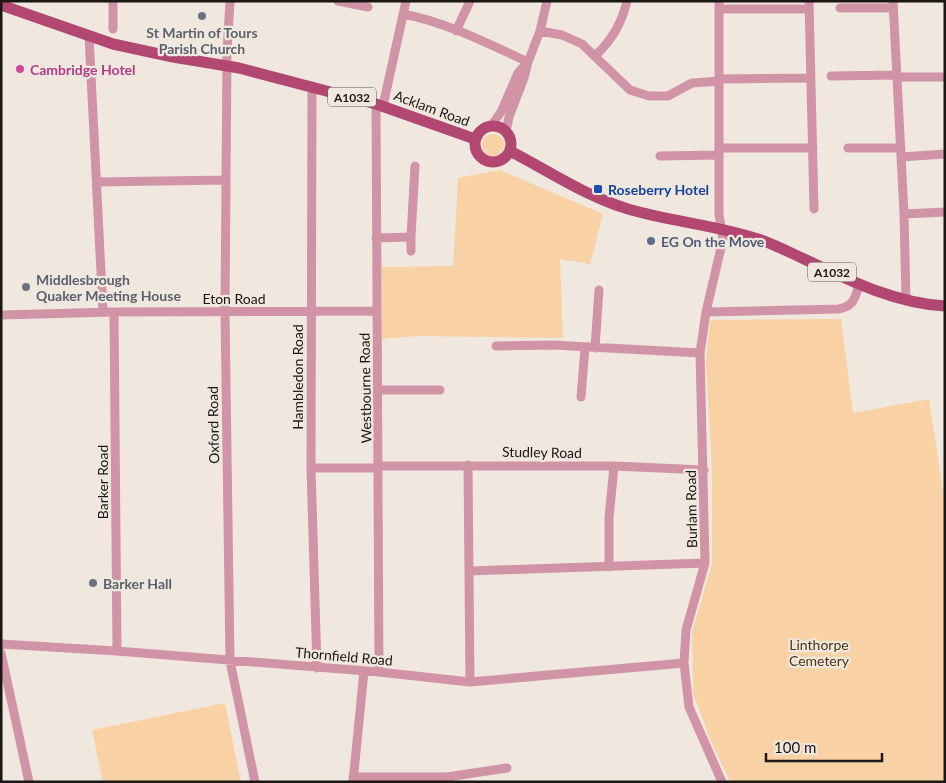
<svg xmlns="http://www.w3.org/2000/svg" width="946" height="783" font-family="Lato,sans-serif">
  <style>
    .green { fill: #f8d1a4 }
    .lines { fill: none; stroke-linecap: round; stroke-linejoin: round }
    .minor { stroke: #d194a7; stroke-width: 9 }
    .major { stroke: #b24771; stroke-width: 11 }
    .worship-dot { fill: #6b7280; stroke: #f0e8df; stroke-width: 2 }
    .hotel-dot { fill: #d1479c; stroke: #f0e8df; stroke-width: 2 }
    .transit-dot { fill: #1a4fb4; stroke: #f0e8df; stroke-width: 2 }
    .service-dot { fill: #5c6f8a; stroke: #f0e8df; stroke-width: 2 }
    .labels { text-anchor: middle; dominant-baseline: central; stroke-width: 4.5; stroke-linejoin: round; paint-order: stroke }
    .shield { fill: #f0e8df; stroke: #5a5651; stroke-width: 1 }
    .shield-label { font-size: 12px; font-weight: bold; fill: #1a1714 }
    .worship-label { font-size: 14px; font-weight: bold; fill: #5b616d; stroke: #f0e8df; text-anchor: start }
    .hotel-label { font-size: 14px; font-weight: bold; fill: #b23c85; stroke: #f0e8df; text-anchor: start }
    .street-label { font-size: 14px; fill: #1a1714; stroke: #f0e8df }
    .transit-label { font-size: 14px; font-weight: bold; fill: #164399; stroke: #f0e8df; text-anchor: start }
    .service-label { font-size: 14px; font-weight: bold; fill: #4e5e75; stroke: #f0e8df; text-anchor: start }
    .park-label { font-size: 14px; fill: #4d3416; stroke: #f0e8df }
  </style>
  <rect width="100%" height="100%" fill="#f0e8df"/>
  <path class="green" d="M482 145a11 11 0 1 1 22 0a11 11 0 1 1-22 0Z
    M500,170L603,214L590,264L560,259L563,338L417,336L382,339V267L453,266L458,178Z
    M841,319L853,413L929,399L945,504V782H730L710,739L693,693L692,632L712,564V471L706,362L710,320Z
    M225,703L241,782H103L92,730Z"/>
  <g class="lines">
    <path class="minor" d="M230,1L227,51L225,312L230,661L255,782
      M338,1L368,7
      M719,1V215L723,239L706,312L700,353L705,563L686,630L684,663L689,707L722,782
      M809,1L814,209
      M893,1L904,214L906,301
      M840,8H893
      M719,9H809
      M403,14C446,22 489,44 528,62
      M113,29V1
      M456,31L470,1
      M540,31L562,35L582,44L630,90L649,96H668L692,83L720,81
      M89,36L103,312
      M596,55C612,40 622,23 627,1
      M831,76L897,75
      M897,77H945
      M719,79L811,78
      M312,86L311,468L317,668
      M376,104L379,672
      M383,106L406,1
      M491,126L501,112L518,73L526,64
      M506,131L509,117L524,78L528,62L540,31L547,1
      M719,148H813
      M848,148H901
      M660,156L719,155
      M901,157L945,154
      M97,182L226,180
      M904,214L945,212
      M411,237V251
      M376,238L411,237L415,166
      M114,312L117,651
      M706,312L839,309C854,306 855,298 859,285
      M1,315L114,312L377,311
      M496,346L553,345L700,353
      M595,348L599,290
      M379,390H440
      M581,397L585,348
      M468,465L470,682
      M379,466H614L704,470
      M311,468H379
      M609,567V518L614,466
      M469,571L705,563
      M1,644L117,651L379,672L470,682L684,663
      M1,653L29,782
      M353,777H447L507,768
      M353,782L364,671"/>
    <path class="major" d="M1,5L113,44L173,57L239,68L376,104L475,139
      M475 144a18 18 0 1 1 36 0a18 18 0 1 1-36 0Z
      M510,151C549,171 585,196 628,209C672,222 718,225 761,240C775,245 789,252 802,258C848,280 894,303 945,306"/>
  </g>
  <g class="worship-dot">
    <circle cx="202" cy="16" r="5"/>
    <circle cx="26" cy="287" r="5"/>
    <circle cx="93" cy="583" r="5"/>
  </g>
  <circle class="hotel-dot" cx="20" cy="69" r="5"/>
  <rect class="transit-dot" x="593" y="184" width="10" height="10" rx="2.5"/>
  <circle class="service-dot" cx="651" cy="241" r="5"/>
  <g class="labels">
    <g class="shield">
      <rect x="328" y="87.5" width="48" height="19" rx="4"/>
      <rect x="808" y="262.5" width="48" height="19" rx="4"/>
    </g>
    <g class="shield-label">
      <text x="352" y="97">A1032</text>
      <text x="832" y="272">A1032</text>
    </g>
    <g class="worship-label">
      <text x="202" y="32" text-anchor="middle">St Martin of Tours<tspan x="202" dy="16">Parish Church</tspan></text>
      <text x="36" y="279">Middlesbrough<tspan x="36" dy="16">Quaker Meeting House</tspan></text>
      <text x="103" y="583">Barker Hall</text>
    </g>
    <g class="hotel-label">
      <text x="30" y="69">Cambridge Hotel</text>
    </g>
    <g class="street-label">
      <text transform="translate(432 108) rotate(20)">Acklam Road</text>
      <text x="234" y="298">Eton Road</text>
      <text transform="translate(297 377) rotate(-90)">Hambledon Road</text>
      <text transform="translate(365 388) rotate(-91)">Westbourne Road</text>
      <text transform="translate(213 425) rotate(-91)">Oxford Road</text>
      <text transform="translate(542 452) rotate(1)">Studley Road</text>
      <text transform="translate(102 482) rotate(-90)">Barker Road</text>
      <text transform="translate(691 509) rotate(-91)">Burlam Road</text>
      <text transform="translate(344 656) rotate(5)">Thornfield Road</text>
    </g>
    <g class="transit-label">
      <text x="608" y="189">Roseberry Hotel</text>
    </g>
    <g class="service-label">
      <text x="661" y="241">EG On the Move</text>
    </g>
    <g class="park-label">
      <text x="819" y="644">Linthorpe<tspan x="819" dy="16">Cemetery</tspan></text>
    </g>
  </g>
  <rect width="946" height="783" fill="none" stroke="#1a1714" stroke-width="5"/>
  <path d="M766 753v8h116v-8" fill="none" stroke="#1a1714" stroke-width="2.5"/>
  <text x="774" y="753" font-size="15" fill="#1a1714" stroke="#f0e8df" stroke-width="4" paint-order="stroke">100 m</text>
</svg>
